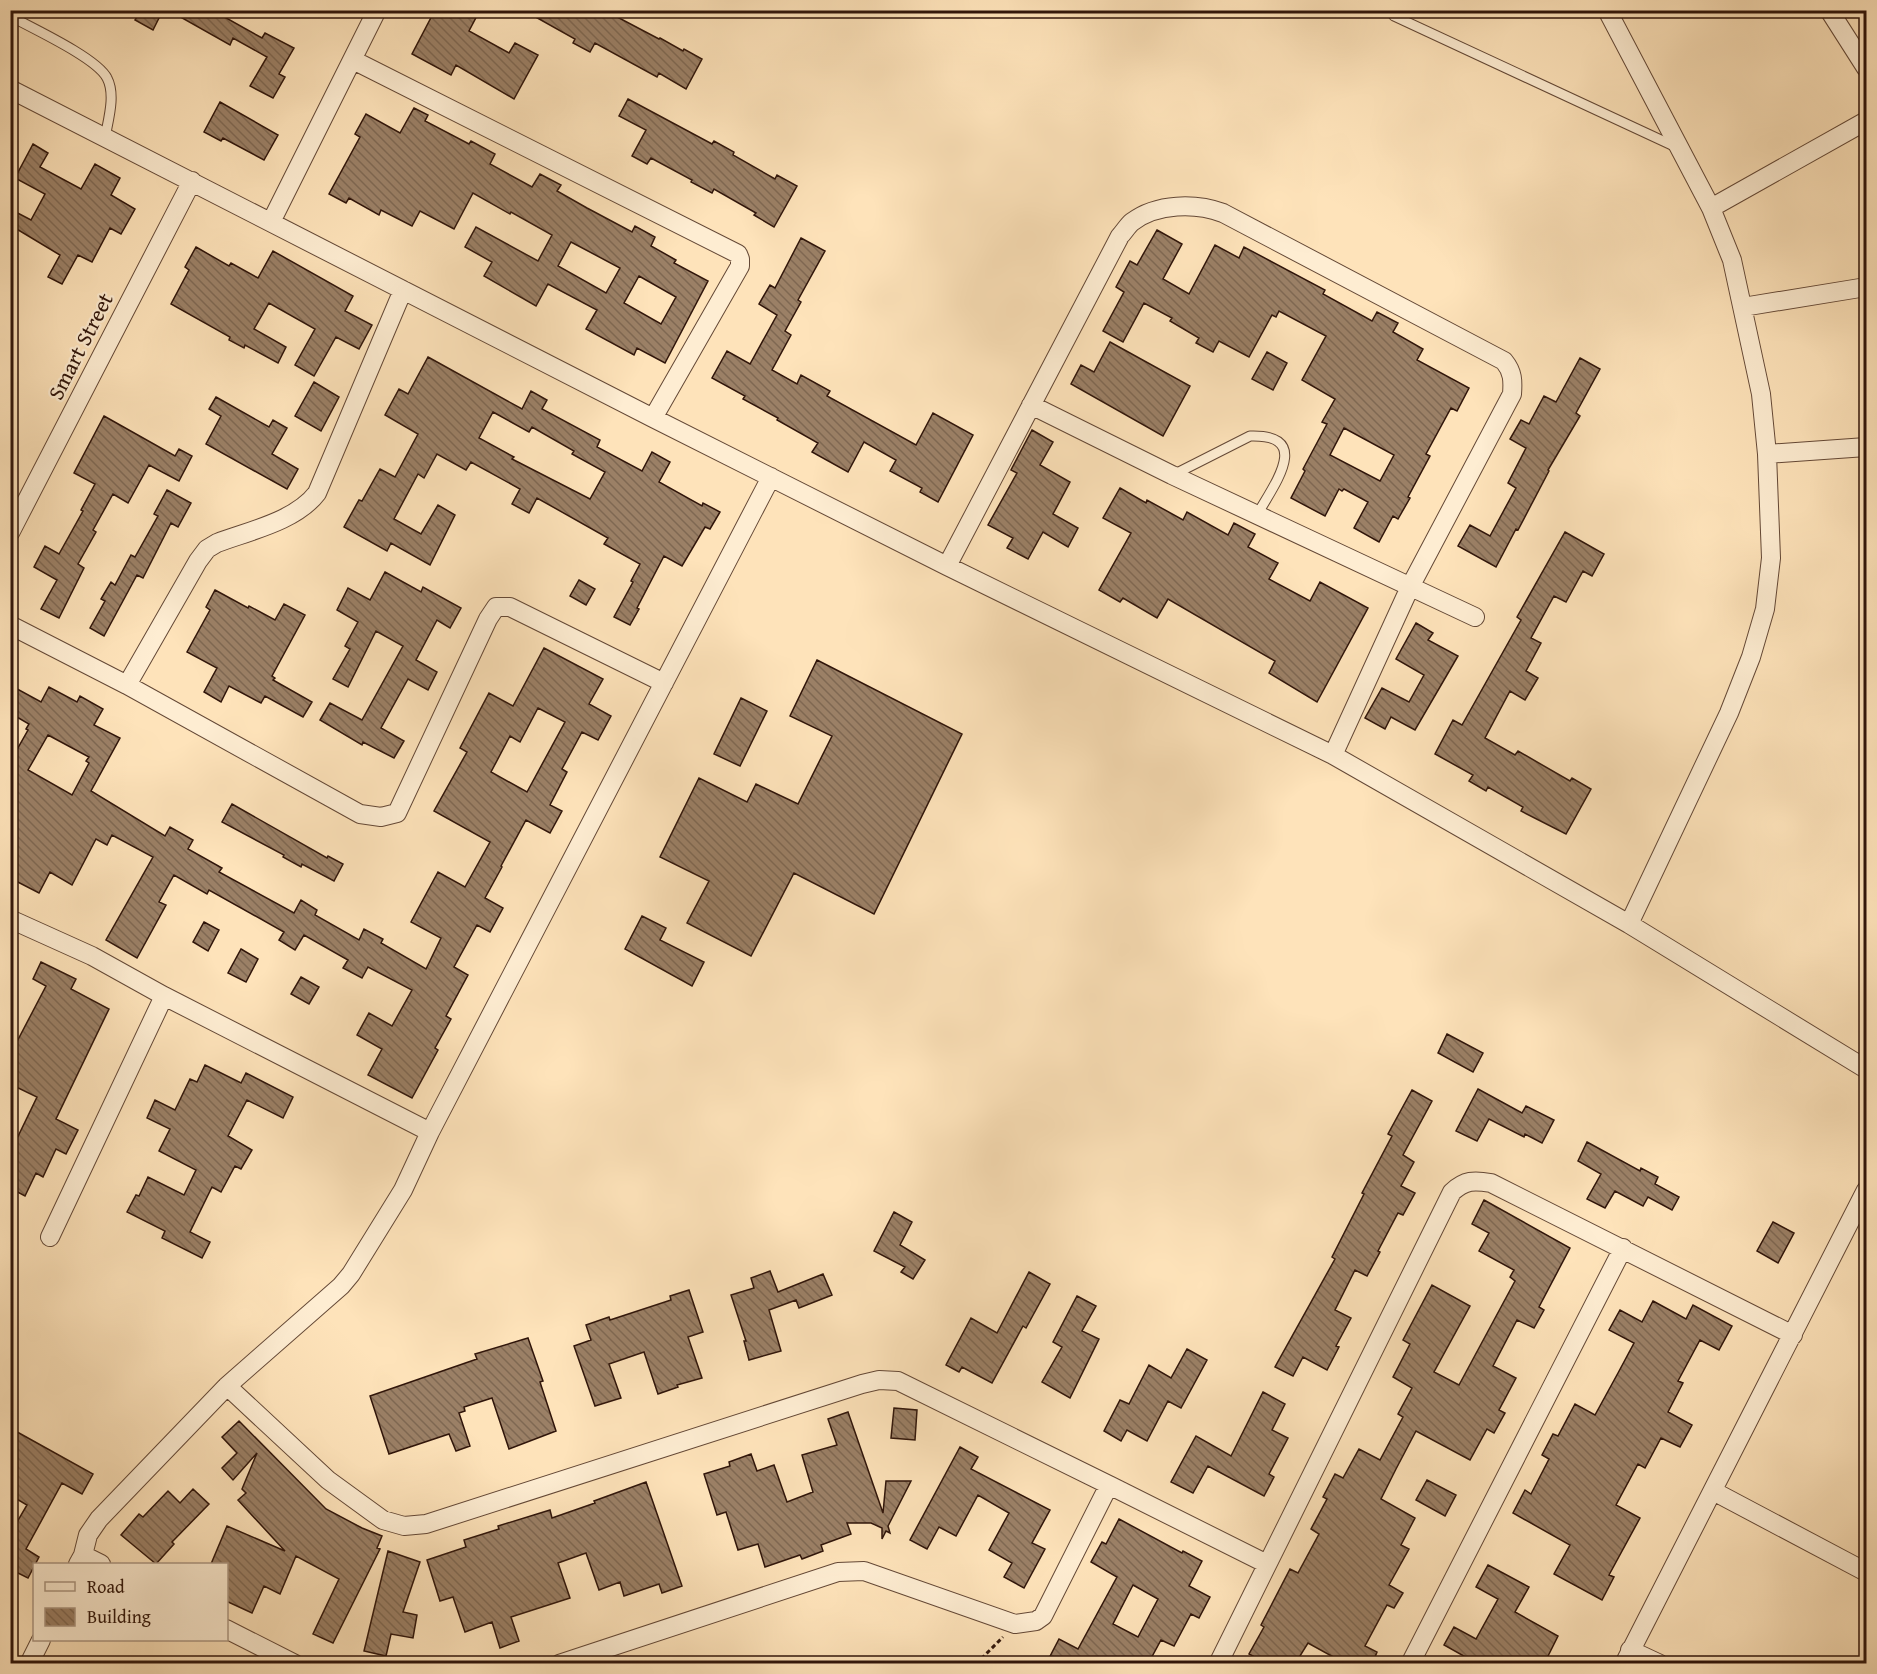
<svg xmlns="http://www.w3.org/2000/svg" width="1877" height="1674" font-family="'Gentium Book Plus',serif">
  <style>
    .building { fill: url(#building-back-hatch); stroke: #30150a; stroke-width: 1.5; fill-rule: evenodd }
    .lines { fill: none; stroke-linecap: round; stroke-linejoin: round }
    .lane-casing { stroke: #644836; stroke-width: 11 }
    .street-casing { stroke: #644836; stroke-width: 20 }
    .path { stroke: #30150a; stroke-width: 3; stroke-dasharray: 4.5 3; stroke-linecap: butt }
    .lane { stroke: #feedd2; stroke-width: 9 }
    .street { stroke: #feedd2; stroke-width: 18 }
    .labels { text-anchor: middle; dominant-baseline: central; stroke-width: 4.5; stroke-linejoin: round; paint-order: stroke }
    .street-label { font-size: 22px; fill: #30150a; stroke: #feedd2 }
  </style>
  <defs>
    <pattern id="building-back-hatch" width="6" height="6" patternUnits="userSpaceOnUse" patternTransform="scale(1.5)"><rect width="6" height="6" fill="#9b8066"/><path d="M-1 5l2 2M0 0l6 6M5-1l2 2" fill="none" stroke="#7f6852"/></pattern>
  </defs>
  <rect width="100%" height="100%" fill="#fee3ba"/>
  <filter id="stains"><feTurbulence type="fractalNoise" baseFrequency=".00333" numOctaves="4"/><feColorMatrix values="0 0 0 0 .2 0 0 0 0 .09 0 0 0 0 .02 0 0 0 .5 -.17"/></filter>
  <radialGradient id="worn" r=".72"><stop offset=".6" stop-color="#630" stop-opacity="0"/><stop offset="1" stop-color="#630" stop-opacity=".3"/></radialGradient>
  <path class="building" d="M141,10H163L153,30L135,20Z
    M168,10H212L262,38L265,33L294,48L279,74L285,77L273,98L250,86L267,57L233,38L230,45Z
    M435,10H480L469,31L509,53L515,43L538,55L514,99L456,65L451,75L412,54Z
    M523,10H604L659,39L660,38L683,51L684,49L702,59L686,89L659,73L657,77L595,43L590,52L573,43L575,39Z
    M628,99L712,144L714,141L734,152L733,155L775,179L777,175L797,186L774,227L754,215L756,213L714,189L712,193L691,182L692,180L651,158L647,164L632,156L646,130L619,116Z
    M220,102L278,135L264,160L223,138L221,141L204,132Z
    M414,108L428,115L425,121L469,144L471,141L495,154L490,164L532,187L540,174L561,185L557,191L587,208L632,232L635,226L655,237L651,246L676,260L674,263L708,281L665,363L637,348L634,355L586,329L597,310L548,284L536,306L484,276L492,262L465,247L476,227L538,261L552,235L511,212L510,214L473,193L454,229L420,211L412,226L381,210L379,215L349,198L346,203L329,194L360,137L355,134L366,114L400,133ZM571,242L620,268L606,293L558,266ZM639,276L676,297L661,324L624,303Z
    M33,144L48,153L40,167L81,189L95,164L120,178L111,195L135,209L121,234L110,228L92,262L78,255L62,284L48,277L60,255L10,225V209L31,220L45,194L15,178Z
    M1157,230L1182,244L1163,279L1189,294L1215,245L1239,258L1244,247L1325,290L1323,294L1372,321L1377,312L1398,323L1393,332L1423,349L1417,360L1469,388L1457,411L1451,408L1426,454L1430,456L1408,497L1410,498L1398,519L1393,516L1379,542L1354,528L1368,502L1344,489L1342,491L1339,489L1325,516L1291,498L1305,471L1303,469L1327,424L1322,422L1335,399L1302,380L1326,336L1279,311L1276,317L1272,315L1249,357L1219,341L1213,352L1196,343L1199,338L1170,321L1172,318L1144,303L1123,342L1103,331L1124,292L1116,287L1130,261L1137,265ZM1344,428L1394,455L1380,481L1330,455Z
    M801,238L825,251L798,300L801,302L785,331L791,335L772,370L797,384L801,375L830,391L827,396L916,445L933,413L973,435L938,502L920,492L922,488L890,471L896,460L864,442L848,472L812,452L818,443L777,420L778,418L743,399L745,396L712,378L727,351L750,364L777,315L759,304L770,285L775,288Z
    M196,247L229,266L231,263L258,278L273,251L353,296L345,311L372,325L359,349L336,337L314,376L295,365L315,329L269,303L254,329L286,347L278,363L245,345L244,348L229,340L230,337L171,304L189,270L185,267Z
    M1110,342L1190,386L1163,436L1071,384L1081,365L1094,372Z
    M1267,352L1287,363L1273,390L1252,379Z
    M428,357L522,409L531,391L547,400L542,409L600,440L597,447L642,471L652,452L670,462L659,482L702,506L703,503L720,512L710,529L705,527L682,566L664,556L637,608L639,609L630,625L614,617L633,582L631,581L640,564L604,544L608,538L537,498L529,513L512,504L520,489L471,462L466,470L437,454L424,478L418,474L394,519L421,534L438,505L455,515L430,565L391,543L387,551L344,527L359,500L362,501L380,469L395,477L418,434L385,415L399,389L408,394ZM493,412L529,432L532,427L574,451L572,454L605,472L590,499L512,459L514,457L479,438Z
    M1580,358L1600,369L1576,413L1580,416L1548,470L1549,471L1518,530L1516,529L1496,567L1458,546L1470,525L1490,536L1516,488L1508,483L1526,448L1510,439L1521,420L1529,424L1544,396L1556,402Z
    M314,382L339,397L321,431L295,416Z
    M216,397L269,427L273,420L287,428L272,454L298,469L287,489L206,444L221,416L209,409Z
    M104,416L175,456L179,449L192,456L179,481L149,465L128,503L113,494L93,530L96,532L78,564L84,568L59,618L41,609L57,580L34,567L45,546L59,554L83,511L81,510L95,484L74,473Z
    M1032,430L1053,442L1040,465L1070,482L1053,514L1078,528L1068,547L1043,532L1028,559L1007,548L1013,538L988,525L1017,473L1011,470Z
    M1120,488L1146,503L1147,500L1183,520L1187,512L1228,535L1234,523L1255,534L1248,547L1278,563L1269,579L1310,601L1320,582L1368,608L1317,702L1269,673L1275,661L1168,599L1157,618L1123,598L1120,602L1099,590L1131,533L1103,518Z
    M167,490L191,503L178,527L171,523L143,578L137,575L104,636L90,628L105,601L101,599L111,582L115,585L131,555L135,557L158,516L154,514Z
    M1565,532L1604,554L1592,576L1583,571L1566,602L1554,596L1531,638L1541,643L1526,671L1538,678L1525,700L1510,691L1485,738L1515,755L1518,751L1570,781L1572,778L1591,789L1566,834L1521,811L1523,807L1488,787L1486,791L1469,781L1473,775L1435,754L1453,720L1462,725L1521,620L1517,617Z
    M385,572L421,592L423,587L461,608L450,628L437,620L416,660L437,672L428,690L408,679L381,728L404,741L394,758L363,742L362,745L320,720L330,703L362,720L403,646L376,631L348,687L333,679L350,649L345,646L358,622L337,610L348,588L370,600Z
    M579,580L595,589L586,605L570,596Z
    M215,590L248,608L249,606L275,620L284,604L305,615L272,676L275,678L273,680L312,702L303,717L265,696L261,703L229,686L221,702L204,692L217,668L187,652L210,610L206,607Z
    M1416,623L1433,633L1428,640L1458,656L1415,730L1391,717L1385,729L1365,718L1382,688L1409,702L1424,675L1396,659Z
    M544,648L603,679L589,704L611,716L598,740L582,732L562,769L567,772L550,805L562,811L550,833L526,820L501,866L502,867L485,898L503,908L490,932L477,925L454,967L468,975L446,1016L451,1019L435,1048L438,1050L412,1098L368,1075L382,1049L357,1035L369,1013L392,1026L412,990L368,967L362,978L343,968L348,960L304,935L295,950L279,940L284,932L209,890L207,894L174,875L159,902L166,905L137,958L106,940L153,857L112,835L107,845L96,839L72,885L50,872L39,893L10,878V762L28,730L26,729L29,724L10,713V685L41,702L49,687L77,702L80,696L103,709L94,725L120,738L91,791L165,836L170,827L193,840L188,849L222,868L219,872L294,913L301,900L317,910L315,915L359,940L364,929L383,939L381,943L426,969L441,938L411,922L438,872L465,887L490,842L434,811L467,752L460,748L489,693L513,706ZM538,708L565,722L527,792L491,772L510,736L520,742ZM48,735L89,757L86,761L89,763L72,795L28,770Z
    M817,660L962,734L874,914L794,873L751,956L687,923L709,881L660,857L699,778L747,802L756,784L798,804L832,736L790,716Z
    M741,698L767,711L740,766L714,754Z
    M232,804L327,858L328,856L343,864L334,881L302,864L301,867L283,857L284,855L222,822Z
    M642,916L666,928L660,940L704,962L692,986L625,949Z
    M204,922L219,930L208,951L193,942Z
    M241,949L258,959L246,982L228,973Z
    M41,962L76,979L71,989L109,1009L56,1119L78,1130L66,1154L56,1149L43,1177L36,1173L25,1196L10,1188V1153L37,1097L10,1084V1055L46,986L33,979Z
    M301,977L319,987L309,1004L291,994Z
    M1447,1034L1483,1053L1473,1072L1438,1053Z
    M205,1065L241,1083L246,1073L293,1097L283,1118L247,1100L228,1136L252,1150L241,1169L235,1166L221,1192L212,1187L190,1232L210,1242L202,1258L162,1238L165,1231L127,1212L136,1195L139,1196L148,1177L184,1195L196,1170L159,1151L170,1129L147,1118L155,1100L175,1110L190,1079L197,1082Z
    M1478,1089L1522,1113L1526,1106L1554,1120L1542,1143L1525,1134L1524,1137L1489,1119L1477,1141L1456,1131Z
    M1412,1090L1432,1101L1403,1155L1414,1162L1401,1186L1415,1193L1403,1215L1398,1213L1378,1251L1380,1252L1367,1276L1355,1270L1335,1310L1351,1318L1336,1346L1339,1347L1327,1370L1303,1357L1293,1376L1275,1367L1335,1259L1332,1257L1364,1194L1362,1193L1392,1136L1388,1134Z
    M1587,1142L1640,1171L1641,1168L1658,1177L1655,1184L1679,1197L1672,1210L1648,1197L1643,1206L1615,1191L1605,1208L1587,1199L1601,1174L1578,1161Z
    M1484,1200L1570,1248L1539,1307L1544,1310L1534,1328L1517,1320L1493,1366L1516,1378L1499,1410L1505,1413L1494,1433L1487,1429L1470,1460L1416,1431L1396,1469L1381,1499L1415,1518L1401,1545L1409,1549L1389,1585L1403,1593L1394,1608L1387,1605L1365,1646L1377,1652L1372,1664H1346L1308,1643L1295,1664H1249L1253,1656L1249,1654L1264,1627L1261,1625L1290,1569L1298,1573L1319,1534L1311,1529L1327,1499L1323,1497L1335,1474L1343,1478L1359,1449L1380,1460L1403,1417L1398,1414L1412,1388L1393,1377L1410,1344L1403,1340L1432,1285L1470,1306L1434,1372L1459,1385L1515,1281L1510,1277L1514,1270L1479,1251L1489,1233L1472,1224Z
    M894,1212L912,1222L900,1245L925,1260L913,1279L901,1272L905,1267L874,1251Z
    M1773,1222L1794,1233L1778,1263L1757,1251Z
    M770,1271L778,1292L823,1274L832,1295L799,1308L796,1300L769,1310L781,1351L749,1360L744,1341H746L731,1295L754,1288L751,1278Z
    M1029,1272L1050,1284L1026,1328L1023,1326L992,1383L962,1367L959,1372L946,1365L971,1318L997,1333Z
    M689,1290L703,1332L688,1337L702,1378L677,1385L678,1387L658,1394L644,1352L609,1364L621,1398L595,1406L574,1346L591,1340L586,1325L609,1317L610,1320L671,1300L670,1296Z
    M1077,1296L1096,1306L1082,1331L1099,1339L1070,1398L1042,1382L1062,1347L1053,1342Z
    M1653,1301L1686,1319L1693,1305L1732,1326L1719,1350L1700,1340L1678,1381L1683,1383L1668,1412L1692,1425L1680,1447L1661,1438L1645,1468L1638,1464L1616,1505L1640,1518L1609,1575L1614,1577L1602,1600L1554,1574L1570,1545L1513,1513L1525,1490L1531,1494L1549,1459L1542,1455L1553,1434L1558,1436L1575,1404L1595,1415L1618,1373L1634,1343L1609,1330L1620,1310L1642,1322Z
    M528,1338L543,1381L540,1382L556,1431L509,1449L492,1398L464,1407L465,1411L459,1413L470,1446L456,1451L449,1434L389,1454L370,1396L477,1359L475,1354Z
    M1187,1349L1207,1360L1181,1408L1168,1401L1147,1441L1127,1430L1121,1441L1104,1431L1120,1400L1129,1404L1149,1365L1171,1378Z
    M1263,1392L1285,1404L1272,1430L1288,1438L1269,1474L1274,1477L1264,1496L1208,1466L1193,1493L1171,1482L1196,1436L1231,1456Z
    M894,1408L917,1410L915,1440L891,1438Z
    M848,1412L883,1513L886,1481H911L888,1526L890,1533L886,1531L882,1539V1528L871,1523H847L851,1534L821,1545L823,1551L802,1559L800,1555L765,1567L758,1544L738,1550L726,1512L717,1515L704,1474L730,1466L729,1462L751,1454L757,1471L774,1465L787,1502L813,1492L802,1455L837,1445L828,1419Z
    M239,1421L326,1509L362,1528L382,1536L377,1548L380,1549L333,1643L313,1634L339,1579L296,1556L280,1594L264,1586L252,1613L226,1601V1564H211L227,1526L285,1551L238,1500L246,1493L242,1489L257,1453L233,1480L222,1468L237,1453L222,1437Z
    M10,1428L93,1474L82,1494L62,1483L26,1549L39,1557L28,1578L14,1571L10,1577V1534L27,1505L10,1495Z
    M960,1447L978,1457L971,1469L1050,1510L1032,1543L1045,1549L1024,1588L1004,1577L1012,1563L989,1550L1009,1513L978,1495L956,1536L939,1527L927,1549L910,1540Z
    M1427,1480L1456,1495L1445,1516L1416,1500Z
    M646,1482L682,1586L662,1593L659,1584L624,1596L620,1582L599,1590L586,1553L558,1563L570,1598L511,1617L519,1641L500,1648L492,1622L465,1632L453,1597L440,1601L427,1560L466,1547L464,1540L499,1529L498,1526L550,1510L552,1518L595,1503L594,1501Z
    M193,1489L209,1504L172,1542L174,1544L156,1564L121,1535L139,1514L143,1517L168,1491L180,1503Z
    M1119,1519L1182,1553L1183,1551L1202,1561L1189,1586L1210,1597L1199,1618L1191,1614L1174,1646L1161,1640L1148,1664H1046L1059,1639L1078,1649L1117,1577L1091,1562L1102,1542L1106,1544ZM1133,1585L1158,1599L1138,1637L1113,1624Z
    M388,1551L420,1562L403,1612L417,1615L413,1638L391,1634L386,1656L364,1651Z
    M1488,1565L1529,1587L1515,1612L1558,1636L1544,1664H1478L1444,1645L1454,1627L1476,1639L1498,1599L1476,1587Z"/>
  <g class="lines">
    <defs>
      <path id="lane" d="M1389,10L1394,16L1676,147
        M10,16C32,28 97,58 107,78C116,95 108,120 105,138
        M1173,475L1250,436C1314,434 1273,486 1257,515"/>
      <path id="street" d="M1607,10L1711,208L1732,260L1761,394L1767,454L1771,558L1765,609L1751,657L1729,713L1629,924
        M1829,10L1866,68
        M353,60L738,254L740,259V266L653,418
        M10,89L653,418L947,566L1333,755L1629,924L1866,1069
        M1711,208L1866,121
        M271,222L377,10
        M1743,307L1866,287
        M1031,405L1172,475L1475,617
        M1767,454L1866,447
        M10,533L192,181
        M947,566L1120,236C1124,232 1128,225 1132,222C1157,203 1196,203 1223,213L1504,361C1513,372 1513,381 1512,394L1410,587L1333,755
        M10,625L127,685L360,814L381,817L397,813L488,619L496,607H510L664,683
        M127,685L198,561L207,549L217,543C249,531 296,521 317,493L403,290
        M10,919L92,956L164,996L430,1132
        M50,1237L164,996
        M227,1386L328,1480L383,1520L404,1526L426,1524L862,1384L879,1380L898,1381L1109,1485L1043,1616L1036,1621L1015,1624L864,1571L838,1572L559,1664
        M1109,1485L1267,1564
        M1713,1491L1866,1572
        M83,1555L101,1564
        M78,1564L83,1555L88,1535L99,1519L227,1386L341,1286L351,1274L403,1190L430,1132L771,477
        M226,1629L295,1664
        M1630,1650L1660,1664
        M29,1664L41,1640
        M1218,1664L1452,1192C1465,1180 1474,1180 1491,1183L1793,1335
        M1410,1664L1623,1248
        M1624,1664L1866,1190"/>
    </defs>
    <use href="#lane" class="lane-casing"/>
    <use href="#street" class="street-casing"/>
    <path class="path" d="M976,1664L1003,1637"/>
    <use href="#lane" class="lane"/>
    <use href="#street" class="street"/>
  </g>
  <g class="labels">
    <g class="street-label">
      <text transform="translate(80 346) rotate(-63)">Smart Street</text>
    </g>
  </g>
  <rect width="1877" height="1674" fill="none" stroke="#fee3ba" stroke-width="36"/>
  <rect x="12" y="12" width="1853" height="1650" fill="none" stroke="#30150a" stroke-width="3"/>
  <rect x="18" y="18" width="1841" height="1638" fill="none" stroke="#30150a" stroke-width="1.5"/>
  <rect x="33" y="1563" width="195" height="78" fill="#feedd2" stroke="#ac9782" stroke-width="1.5"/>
  <rect x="45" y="1582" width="30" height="9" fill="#feedd2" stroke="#ac9782" stroke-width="1.5"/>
  <text x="87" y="1593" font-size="18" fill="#30150a">Road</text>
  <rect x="45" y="1608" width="30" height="18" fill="url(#building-back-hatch)" stroke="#ac9782" stroke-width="1.5"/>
  <text x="87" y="1623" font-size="18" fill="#30150a">Building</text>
  <rect width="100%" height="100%" filter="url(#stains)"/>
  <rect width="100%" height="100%" fill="url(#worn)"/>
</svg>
